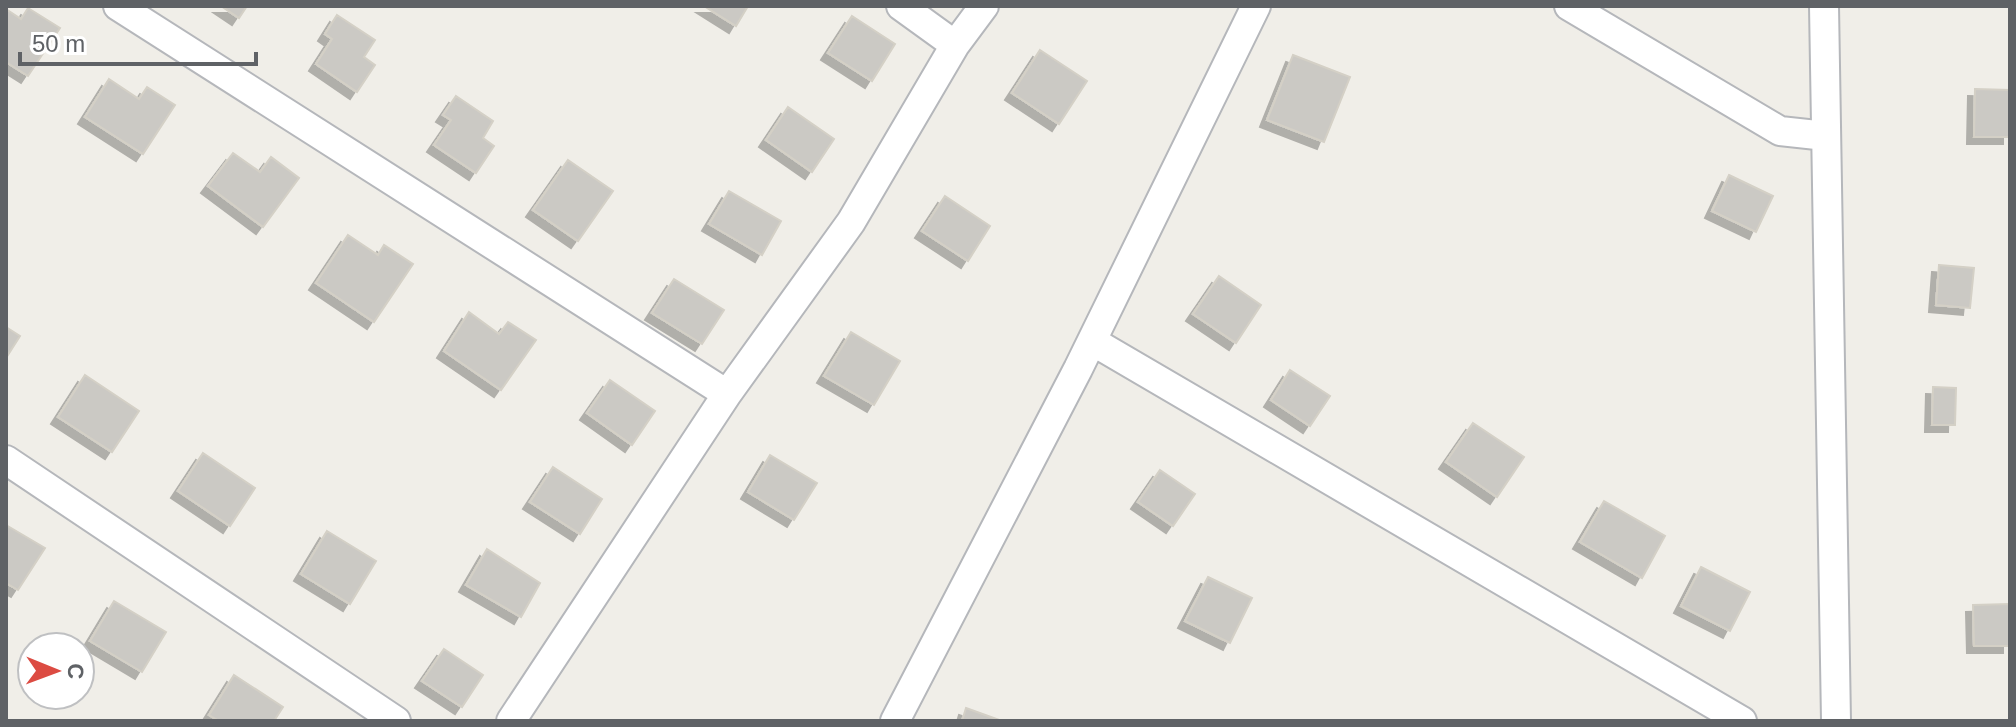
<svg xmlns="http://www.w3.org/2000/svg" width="2016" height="727" font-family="Helvetica,sans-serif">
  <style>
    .building { fill: #cbc9c4; stroke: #d4d0c6; stroke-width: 2; filter: url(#shadow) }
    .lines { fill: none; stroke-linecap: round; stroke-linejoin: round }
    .minor-casing { stroke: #b5b7bb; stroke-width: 32 }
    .minor { stroke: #fff; stroke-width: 28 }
  </style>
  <defs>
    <filter id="shadow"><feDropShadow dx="-7" dy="7" stdDeviation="0" flood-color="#0004"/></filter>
  </defs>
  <rect width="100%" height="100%" fill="#f0eee8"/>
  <path class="building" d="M221,6H247L239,18Z
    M704,6H748L736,26Z
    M28,8L60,28L28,76L6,62V9L21,19Z
    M337,15L375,40L364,57L375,65L357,92L316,64L332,39L325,34Z
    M852,16L895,44L872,81L828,53Z
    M1040,50L1087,81L1059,124L1012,93Z
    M1293,55L1350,77L1324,142L1267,120Z
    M109,79L139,99L147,87L175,105L143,154L85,117Z
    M1975,89L2010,90V137H1974Z
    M456,96L493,121L483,138L494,146L476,173L434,145L451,120L443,115Z
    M788,107L834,139L812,172L766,140Z
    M233,153L260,172L271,157L299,178L263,227L208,186Z
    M568,160L613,191L578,241L533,210Z
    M1729,175L1773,196L1756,232L1712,211Z
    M729,191L781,221L762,255L709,224Z
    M945,196L990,226L968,261L922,231Z
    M348,235L378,255L384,245L413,264L374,322L316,283Z
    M1939,265L1974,268L1970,308L1936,305Z
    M1219,276L1261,305L1236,343L1193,314Z
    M674,279L724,310L702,344L652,313Z
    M469,312L499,334L508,322L536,340L501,390L444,351Z
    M6,327L20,336L6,358Z
    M851,332L900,361L874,405L824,376Z
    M1290,370L1330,396L1310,426L1271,400Z
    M85,375L139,411L112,452L58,417Z
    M610,380L655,411L632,445L587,413Z
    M1933,387L1956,388L1955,425H1932Z
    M1473,423L1524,457L1497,497L1446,462Z
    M203,453L255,488L230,526L178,491Z
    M770,455L817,483L794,520L748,492Z
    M553,467L602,499L580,534L530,502Z
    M1160,470L1195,494L1173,526L1138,502Z
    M1604,501L1665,536L1642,578L1580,542Z
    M6,525L45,548L18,590L6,583Z
    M327,531L376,561L350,604L301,574Z
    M487,549L540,583L521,617L466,585Z
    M1701,567L1750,592L1730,631L1681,606Z
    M1208,577L1252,598L1230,643L1185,621Z
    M114,601L166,632L142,672L90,641Z
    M2010,604V646H1974L1973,605Z
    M444,649L483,675L462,707L422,681Z
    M234,675L283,707L274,721H219L209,715Z
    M966,708L1002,721H962Z"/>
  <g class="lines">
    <defs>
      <path id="minor" d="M118,6L727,394
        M901,6L955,45
        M1569,6L1780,131L1826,136
        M1824,6L1836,721
        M1092,341L1742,721
        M6,460L396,721
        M511,721L727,394L851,222L955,45L984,6
        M895,721L1078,369L1256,6"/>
    </defs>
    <use href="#minor" class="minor-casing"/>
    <use href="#minor" class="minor"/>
  </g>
  <rect width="2016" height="727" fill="none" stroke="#5f6266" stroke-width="16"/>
  <g transform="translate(56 671) rotate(91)"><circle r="38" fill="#ffffff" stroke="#bfc0c2" stroke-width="2"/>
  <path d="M0-6L14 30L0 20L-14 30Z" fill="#dc4b42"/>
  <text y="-12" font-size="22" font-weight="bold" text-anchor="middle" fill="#5f6266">С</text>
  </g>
  <path d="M20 52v12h236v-12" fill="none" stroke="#5f6266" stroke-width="4"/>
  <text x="32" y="52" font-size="24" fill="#5f6266" stroke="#ffffff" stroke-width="6" paint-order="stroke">50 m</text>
</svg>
